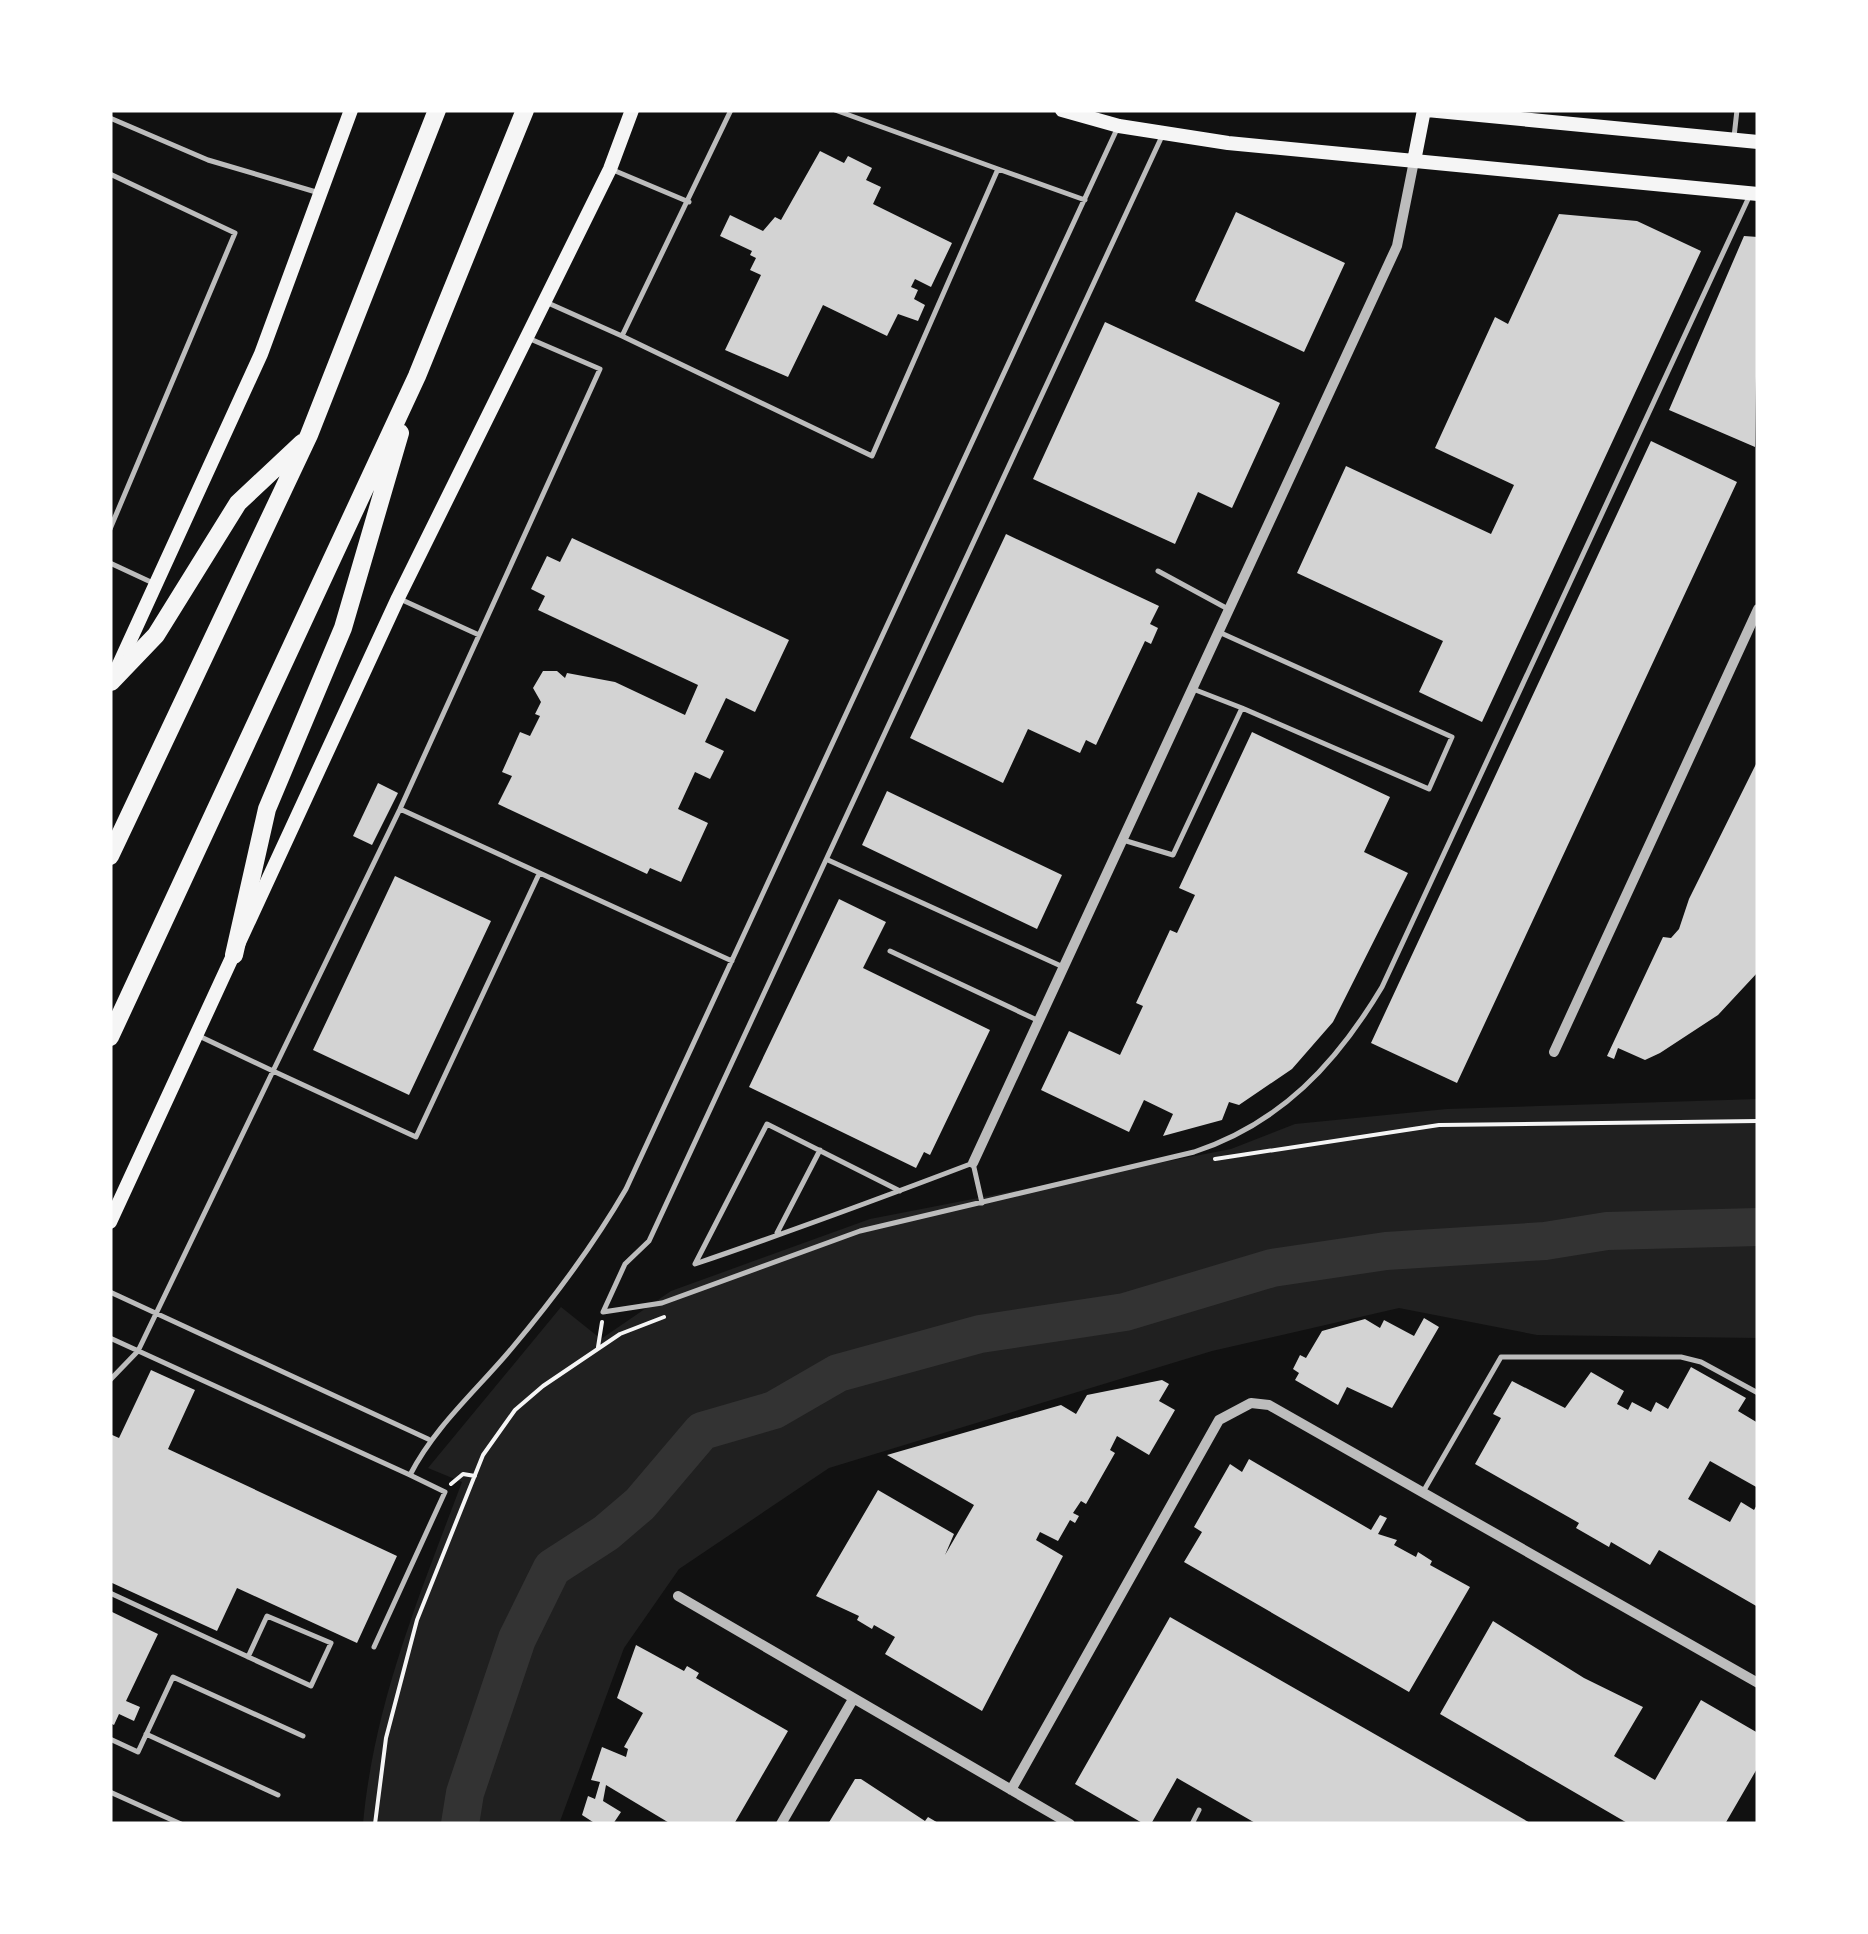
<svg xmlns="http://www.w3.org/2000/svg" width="1868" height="1934" font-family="Lato,sans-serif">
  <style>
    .green { fill: #202020 }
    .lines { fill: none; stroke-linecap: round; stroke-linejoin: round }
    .river { stroke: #333; stroke-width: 38 }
    .building { fill: #d3d3d3 }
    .path { stroke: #f5f5f5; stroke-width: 4 }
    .service { stroke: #bcbcbc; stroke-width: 5 }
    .minor { stroke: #bcbcbc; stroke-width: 10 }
    .secondary { stroke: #f5f5f5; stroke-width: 14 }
    .motorway { stroke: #f5f5f5; stroke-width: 18 }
  </style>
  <rect width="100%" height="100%" fill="#111"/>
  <path class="green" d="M1758,1099V1338L1537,1335L1399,1308L1212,1351L829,1468L679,1569L624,1648L559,1824H363C374,1703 420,1594 462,1482L428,1468L561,1307L601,1339L671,1291L870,1219L1231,1149L1295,1124L1447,1109Z"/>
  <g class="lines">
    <path class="river" d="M460,1824L465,1793L517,1639L552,1568L606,1533L640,1504L702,1431L774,1410L838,1373L980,1334L1125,1312L1272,1268L1386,1251L1545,1241L1607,1231L1758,1227"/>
  </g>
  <path class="building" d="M820,151L844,163L848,156L872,168L866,180L881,187L873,204L952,243L931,287L915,279L911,287L918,290L914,299L925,305L918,321L898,314L887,336L823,305L788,377L725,350L761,275L750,270L756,258L750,255L752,251L720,236L730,215L763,231L775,217L781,220Z
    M1236,212L1345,263L1304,352L1195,301Z
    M1559,214L1637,221L1701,251L1482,722L1419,692L1443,641L1297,573L1346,466L1491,534L1514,485L1435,448L1495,317L1508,324Z
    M1744,236L1758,237L1755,447L1669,410Z
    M1105,322L1280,403L1232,508L1198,492L1175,544L1033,479Z
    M1651,441L1737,482L1457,1083L1371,1043Z
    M1006,534L1159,606L1150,624L1158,628L1151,644L1145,641L1096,745L1086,740L1080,753L1028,729L1003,783L910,738Z
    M572,538L789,640L755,712L726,698L705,742L724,751L710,779L695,772L678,809L708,823L681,882L650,868L647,874L498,804L512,776L502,772L520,732L530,736L540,716L535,714L541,702L533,688L543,671H557L565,678L567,673L615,682L685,715L698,685L538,610L545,596L531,589L547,556L560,562Z
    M1252,732L1390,797L1364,852L1408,873L1333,1022L1292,1069L1239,1105L1229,1102L1222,1120L1163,1136L1173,1114L1144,1100L1129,1132L1041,1090L1069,1031L1120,1055L1143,1006L1136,1003L1170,930L1177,933L1195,895L1179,888Z
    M1758,760V972L1718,1015L1660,1053L1645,1060L1618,1048L1614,1059L1607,1056L1663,937L1671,938L1679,929L1689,899Z
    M378,783L398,793L372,845L353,836Z
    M887,791L1062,875L1037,929L862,845Z
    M395,876L491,921L409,1095L313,1050Z
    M839,899L886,922L863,968L990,1030L930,1155L924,1152L916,1168L749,1087Z
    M1424,1318L1439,1327L1392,1408L1347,1387L1338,1405L1295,1380L1299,1373L1293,1369L1300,1355L1306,1358L1322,1331L1365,1319L1380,1328L1384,1320L1414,1336Z
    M1691,1367L1746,1398L1738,1411L1758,1423V1488L1710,1461L1688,1499L1730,1522L1741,1502L1754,1510L1758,1503V1607L1659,1550L1650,1565L1611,1542L1609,1547L1576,1528L1579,1523L1475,1464L1501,1418L1493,1414L1512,1381L1565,1408L1591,1372L1624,1391L1617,1404L1628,1410L1632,1402L1651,1412L1656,1402L1668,1409Z
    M151,1370L195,1390L168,1449L397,1556L357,1643L237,1588L217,1631L110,1582V1434L119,1438Z
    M1162,1380L1169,1384L1159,1401L1175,1410L1149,1455L1117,1436L1110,1450L1115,1453L1086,1504L1081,1501L1073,1513L1079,1516L1075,1523L1070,1520L1058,1541L1040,1532L1036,1540L1063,1556L982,1711L885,1654L895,1637L874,1625L872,1629L857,1620L859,1616L816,1596L878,1490L954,1534L945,1555L974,1505L887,1455L1061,1405L1076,1414L1087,1395Z
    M1249,1459L1371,1530L1380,1515L1387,1518L1378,1534L1397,1540L1394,1545L1416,1557L1418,1552L1432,1561L1430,1565L1470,1587L1409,1692L1184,1562L1202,1532L1194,1527L1230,1464L1242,1472Z
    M110,1611L158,1634L126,1701L140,1707L134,1721L119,1714L114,1725L110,1723Z
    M1170,1617L1532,1824H1257L1177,1778L1151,1824H1144L1075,1784Z
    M1493,1621L1584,1678L1643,1707L1614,1756L1655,1780L1701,1700L1758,1733V1767L1725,1824H1629L1440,1714Z
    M636,1645L684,1671L687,1666L699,1673L696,1678L788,1731L734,1824H671L606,1785L603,1801L621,1812L613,1824H596L582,1815L588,1796L595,1799L600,1782L591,1780L602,1747L626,1757L628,1749L624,1747L643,1713L617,1698Z
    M855,1779H861L925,1821L928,1817L940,1824H828Z"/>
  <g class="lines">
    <path class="path" d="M1215,1159L1439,1125L1758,1121
      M598,1347L602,1322
      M451,1484L463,1474L475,1476
      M375,1824L386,1738L417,1620L483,1455L515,1410L543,1386L620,1334L664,1317"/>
    <path class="service" d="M731,110L622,336L872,456L998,169L835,110
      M110,118L208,160L316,192
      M1734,137L1737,110
      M998,169L1085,200
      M613,170L689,202
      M110,174L235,233L110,529
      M548,303L622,336
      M110,563L153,583
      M1158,571L1228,609
      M400,599L479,635
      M1193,689L1242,708
      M400,809L732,961
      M1123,840L1173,855L1242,708L1429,789L1452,737L1221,633
      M828,860L1061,966
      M890,951L1037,1020
      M199,1036L273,1071L400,809L600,369L528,338
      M900,1191L767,1124L695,1264C789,1232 881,1198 973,1163L982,1203
      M777,1233L820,1150
      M110,1292L428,1439
      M603,1312L662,1303L860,1231L1194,1152C1281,1123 1336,1064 1382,987L1749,197
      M603,1312L625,1264L649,1241L1163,134
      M110,1338L410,1475
      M110,1380L138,1351L273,1071L416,1137L539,874
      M1423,1492L1501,1357H1681L1701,1362L1758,1393
      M110,1593L311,1686L331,1643L267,1616L248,1657
      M374,1647L445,1492L410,1475C435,1426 477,1390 512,1348C554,1298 593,1246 626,1189L1117,129
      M146,1734L278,1795
      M110,1739L138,1752L173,1677L303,1736
      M110,1792L181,1824
      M1192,1824L1199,1810"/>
    <path class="minor" d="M1554,1052L1758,609
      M973,1163L1397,246L1414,161
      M678,1596L1070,1824
      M1011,1790L1219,1420L1251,1403L1269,1405L1758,1683
      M781,1824L852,1701"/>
    <path class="secondary" d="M1062,110L1119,126L1228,143L1758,194
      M1427,110L1758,142
      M1414,161L1424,110
      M116,671L261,354L351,110
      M110,1222L398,598L610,169L632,110"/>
    <path class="motorway" d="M111,682L156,635L238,503L302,443
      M110,856L309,435L437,110
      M234,955L267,809L343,628L400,433
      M110,1037L417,376L525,110"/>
  </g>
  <rect width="1868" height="1934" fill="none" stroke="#ffffff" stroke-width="225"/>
</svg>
